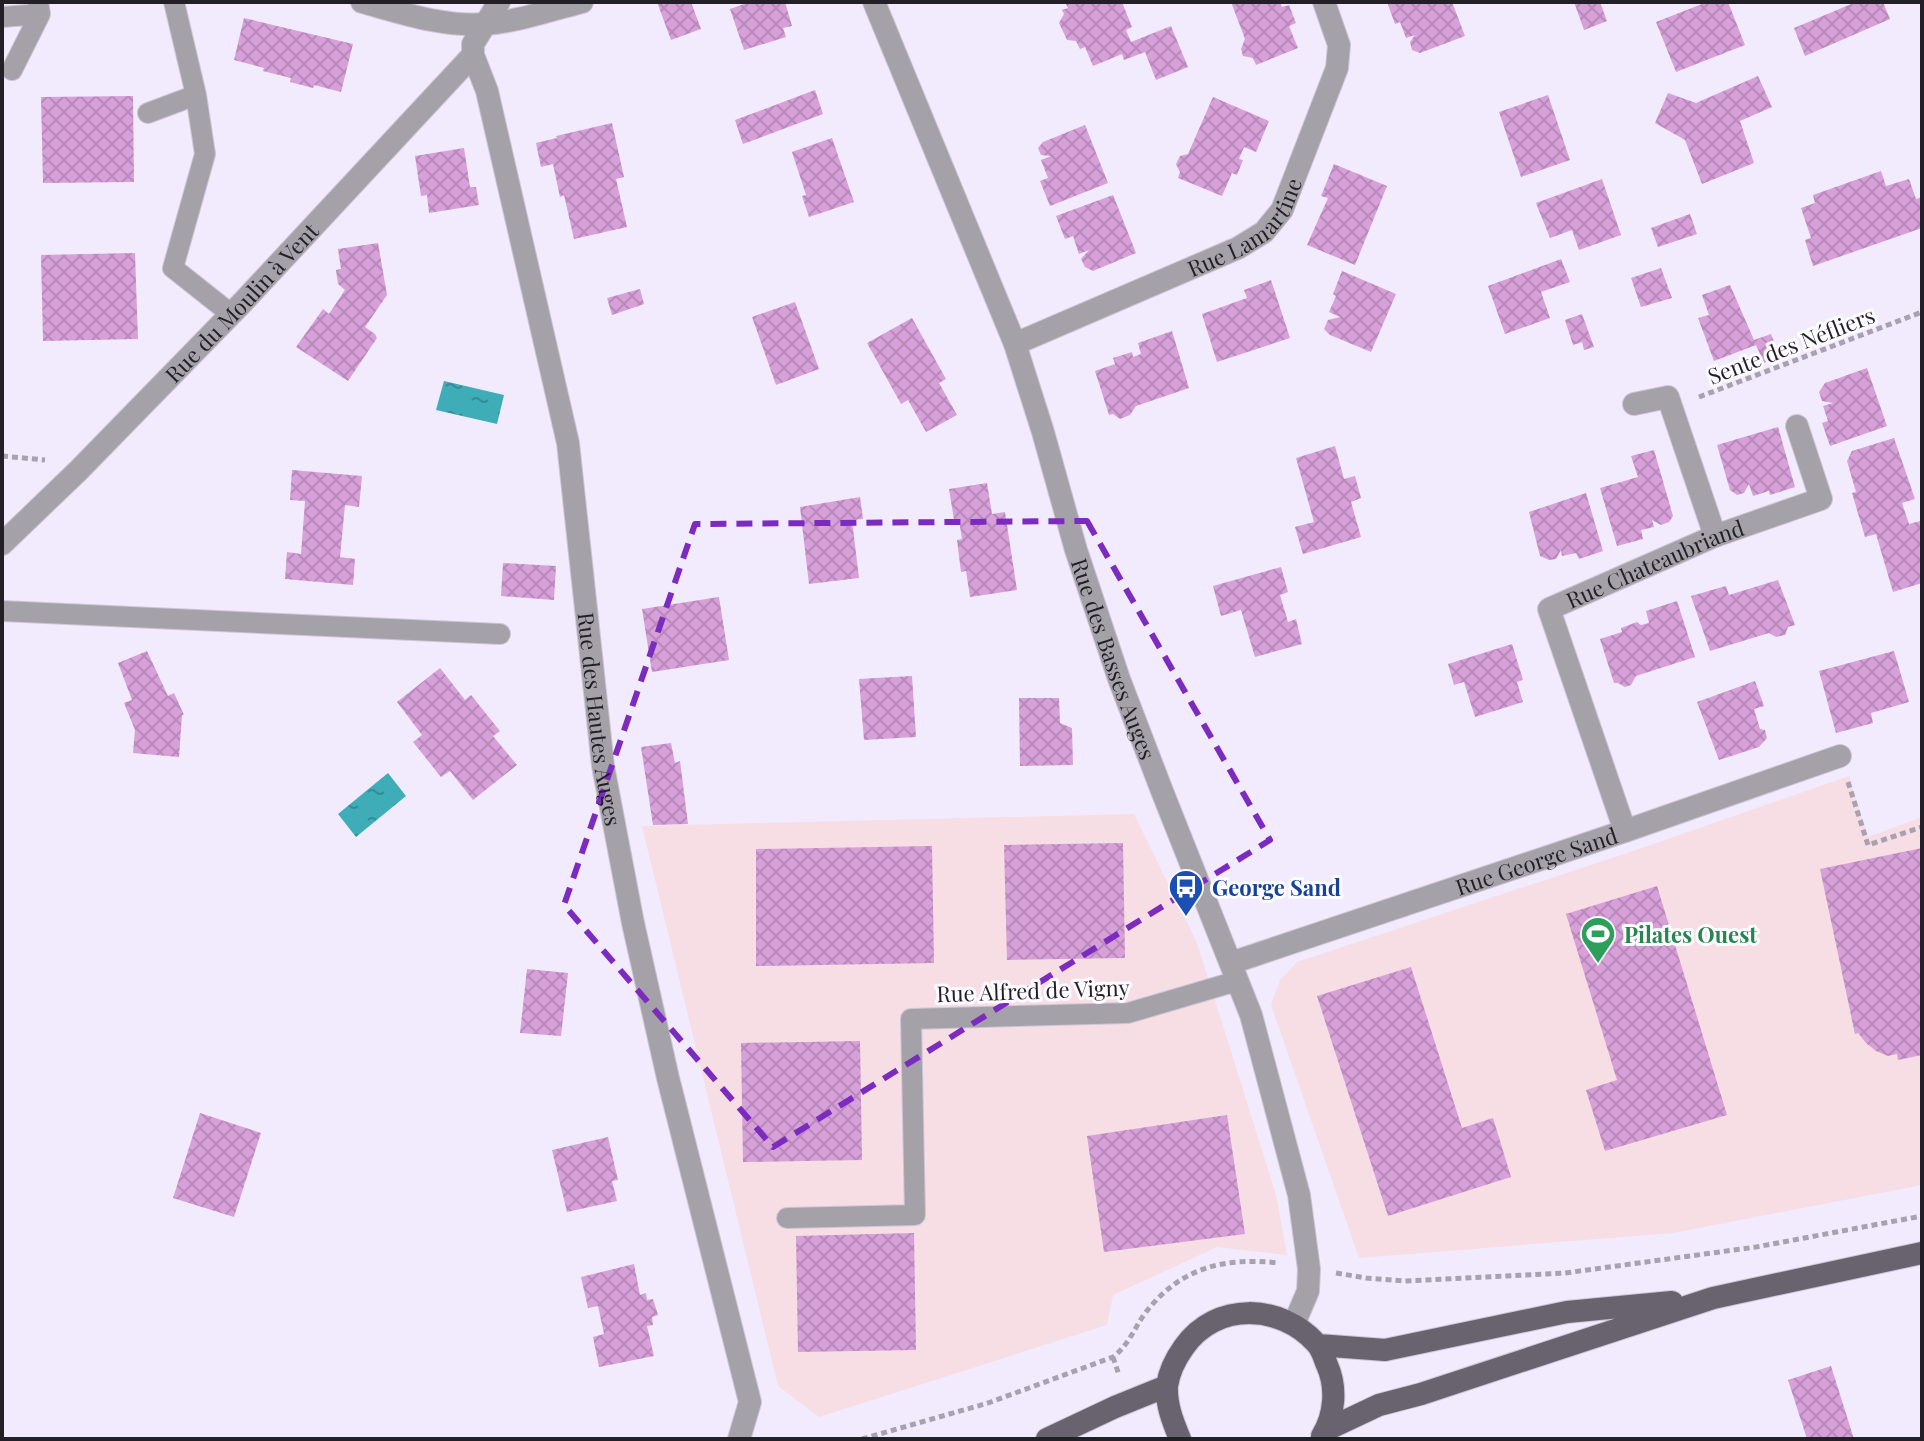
<svg xmlns="http://www.w3.org/2000/svg" width="1924" height="1441" font-family="'Playfair Display',serif">
  <style>
    .commercial { fill: #f7dde4 }
    .water { fill: url(#water-ripples) }
    .building { fill: url(#building-cross-hatch) }
    .lines { fill: none; stroke-linecap: round; stroke-linejoin: round }
    .service-casing { stroke: #cdc6d6; stroke-width: 22 }
    .minor-casing { stroke: #cdc6d6; stroke-width: 24 }
    .primary-casing { stroke: #cdc6d6; stroke-width: 24 }
    .path { stroke: #a8a2b0; stroke-width: 5; stroke-dasharray: 6 4; stroke-linecap: butt }
    .service { stroke: #a5a1a9; stroke-width: 20 }
    .minor { stroke: #a5a1a9; stroke-width: 22 }
    .primary { stroke: #69626f; stroke-width: 22 }
    .marked { fill: none; stroke: #7b2cbf; stroke-width: 6; stroke-dasharray: 16 10; stroke-linejoin: round }
    .labels { text-anchor: middle; dominant-baseline: central; stroke-width: 6; stroke-linejoin: round; paint-order: stroke }
    .street-label { font-size: 22px; fill: #221f26; stroke: #fcfbff }
    .transit-label { font-size: 22px; font-weight: bold; fill: #164399; stroke: #fcfbff; text-anchor: start }
    .leisure-label { font-size: 22px; font-weight: bold; fill: #27864d; stroke: #fcfbff; text-anchor: start }
  </style>
  <defs>
    <pattern id="water-ripples" width="26" height="14" patternUnits="userSpaceOnUse" patternTransform="scale(2)"><rect width="26" height="14" fill="#3eadb7"/><path d="M2 4q2-2 4 0t4 0M15 11q2-2 4 0t4 0" fill="none" stroke="#348c95"/></pattern>
    <pattern id="building-cross-hatch" width="8" height="8" patternUnits="userSpaceOnUse" patternTransform="scale(2)"><rect width="8" height="8" fill="#d7a0d9"/><path d="M0 0l8 8M0 8l8-8" fill="none" stroke="#b889ba"/></pattern>
  </defs>
  <rect width="100%" height="100%" fill="#f2ebfd"/>
  <path class="commercial" d="M1849,776L1868,837L1922,817V1185L1673,1233L1359,1258L1271,1005L1280,980L1297,962L1639,849Z
    M1134,814L1197,943L1276,1195L1287,1255L1217,1247L1113,1295L1107,1325L819,1417L778,1386L642,826Z"/>
  <path class="water" d="M444,381L504,395L497,424L436,410Z
    M388,773L406,796L356,837L338,814Z"/>
  <path class="building" d="M657,2H691L701,29L671,40Z
    M750,2H785L792,26L783,28L786,37L744,50L730,9Z
    M1065,2H1122L1132,27L1126,30L1131,42L1171,26L1188,67L1156,80L1145,52L1124,60L1122,54L1093,66L1085,47L1080,49L1076,41L1067,40L1059,23L1064,14L1062,10L1068,8Z
    M1231,2H1280L1282,7L1289,5L1296,23L1289,26L1298,48L1256,65L1253,58L1243,56L1241,49L1245,39Z
    M1387,2H1452L1465,36L1420,53L1412,50L1410,42L1415,35L1406,38L1400,22L1395,24Z
    M1574,2H1600L1607,21L1584,30Z
    M1707,2H1728L1745,45L1676,72L1656,22Z
    M1856,2H1883L1890,19L1805,56L1794,28Z
    M244,18L353,44L341,92L314,85L313,88L290,82L291,78L263,71L264,68L234,60Z
    M1758,76L1772,107L1740,121L1754,163L1702,184L1685,140L1655,123L1668,93L1696,103Z
    M815,90L823,114L743,144L735,120Z
    M1548,95L1570,160L1521,177L1499,112Z
    M133,96L134,182L43,183L41,97Z
    M1213,97L1269,121L1256,152L1244,147L1239,159L1243,160L1237,175L1232,173L1222,196L1178,178L1180,172L1176,164L1180,156L1188,154Z
    M612,123L624,177L616,179L627,227L574,239L564,195L560,197L553,164L541,167L536,143L557,138L556,136Z
    M1085,125L1108,183L1050,206L1040,181L1048,178L1041,160L1051,156L1041,155L1038,148L1043,142Z
    M832,138L854,202L809,217L802,196L806,195L792,152Z
    M464,148L470,187H476L479,205L429,213L427,195L421,196L415,156Z
    M1334,164L1387,186L1355,265L1307,245L1328,198L1321,196Z
    M1881,171L1886,186L1909,179L1916,199L1922,197V228L1813,266L1805,240L1811,238L1801,208L1815,203L1813,195Z
    M1602,179L1621,235L1579,250L1572,230L1550,238L1536,203Z
    M1113,195L1136,253L1093,271L1085,267L1081,259L1089,250L1079,254L1073,236L1065,239L1056,216Z
    M1690,214L1697,234L1658,247L1651,228Z
    M378,243L387,295L365,327L375,334L377,338L348,381L296,347L323,309L329,314L345,290L338,284L336,270L341,269L338,249Z
    M135,253L138,339L43,341L41,255Z
    M1561,259L1570,282L1541,292L1550,318L1505,334L1488,286Z
    M1661,268L1672,298L1641,307L1631,278Z
    M1342,271L1396,294L1371,352L1330,335L1324,329L1328,320L1340,317L1329,312L1336,296L1333,294Z
    M1271,280L1290,338L1217,362L1202,314L1247,298L1244,290Z
    M1730,285L1754,340L1771,334L1780,356L1764,363L1756,345L1714,361L1698,318L1709,315L1702,295Z
    M640,289L644,304L612,315L607,298Z
    M795,302L819,369L776,385L752,317Z
    M1582,314L1594,347L1584,350L1582,342L1573,345L1565,320Z
    M912,318L946,379L939,383L957,415L926,432L908,400L901,404L867,343Z
    M1172,331L1189,388L1136,406L1130,415L1120,419L1113,414L1109,415L1095,371L1115,364L1113,358L1132,352L1133,357L1141,354L1138,343Z
    M1867,368L1887,426L1830,446L1822,423L1828,421L1823,406L1833,403L1822,401L1819,392L1825,383Z
    M1778,427L1795,487L1770,495L1769,491L1753,496L1749,484L1744,493L1737,495L1730,490L1717,445Z
    M1894,438L1915,499L1902,503L1909,524L1920,521L1922,527V583L1893,592L1876,534L1865,537L1852,493L1856,492L1847,461L1852,451Z
    M1335,446L1344,479L1355,476L1361,498L1351,502L1361,537L1303,554L1295,527L1314,522L1296,458Z
    M1654,450L1673,516L1669,522L1661,525L1652,520L1654,527L1641,530L1643,539L1617,546L1600,488L1638,477L1631,456Z
    M292,470L362,476L359,507L345,505L340,557L355,559L353,585L285,579L287,552L301,554L305,501L290,500Z
    M987,483L992,514L1005,512L1017,590L970,597L966,571L961,572L957,540L962,539L959,520H954L949,489Z
    M1586,493L1603,551L1579,559L1576,553L1562,556L1561,550L1556,559L1549,560L1540,556L1529,512Z
    M860,497L863,519L852,520L859,578L809,584L800,507Z
    M503,563L556,566L554,600L501,596Z
    M1281,567L1288,592L1280,595L1288,622L1296,619L1302,644L1255,657L1241,610L1221,616L1213,586Z
    M1778,580L1795,625L1788,627L1785,635L1776,637L1769,633L1710,651L1691,596L1726,586L1729,595Z
    M719,597L729,660L652,672L642,609Z
    M1677,601L1695,657L1636,676L1631,685L1625,687L1618,683H1614L1600,639L1622,632L1621,628L1637,622L1641,625L1649,623L1646,611Z
    M1512,644L1523,680L1517,682L1523,702L1475,717L1464,682L1454,685L1448,664Z
    M147,651L168,696L174,693L184,715H182L179,757L133,753L135,730L124,703L132,700L118,663Z
    M1894,651L1909,702L1871,713L1873,723L1836,733L1819,671Z
    M440,668L465,700L471,695L500,731L493,736L517,765L473,800L450,771L441,777L413,742L422,735L397,702Z
    M912,676L916,737L864,740L859,679Z
    M1755,681L1764,706L1754,709L1760,729L1765,730L1767,738L1759,747L1719,760L1697,702Z
    M1019,698H1059L1060,723L1072,728L1073,765L1020,766Z
    M671,743L675,763L680,761L688,824L653,825L641,747Z
    M1123,843L1125,958L1007,960L1004,845Z
    M932,846L934,963L756,966V849Z
    M1922,848V1055L1898,1060L1897,1054L1888,1056L1876,1051L1866,1043L1858,1033L1855,1034L1820,869Z
    M1657,886L1727,1115L1605,1151L1586,1090L1617,1080L1566,914Z
    M1411,967L1462,1128L1493,1118L1511,1177L1388,1216L1317,996Z
    M527,969L568,973L561,1036L520,1033Z
    M860,1041L862,1160L743,1162L741,1043Z
    M200,1113L261,1133L234,1217L173,1198Z
    M1227,1115L1245,1234L1104,1252L1087,1136Z
    M608,1137L618,1180L612,1181L617,1201L567,1212L552,1150Z
    M914,1233L916,1350L798,1352L796,1236Z
    M634,1264L640,1295L646,1293L647,1300L653,1299L658,1315L652,1317L653,1325L647,1326L654,1356L599,1367L593,1337L604,1334L598,1306L588,1308L581,1277Z
    M1831,1366L1854,1439H1807L1788,1380Z"/>
  <g class="lines">
    <defs>
      <path id="service" d="M2,17L40,14
        M12,70L40,14L38,2
        M196,95L205,154L173,268L231,314
        M148,113L196,95L174,2
        M2,611L500,634
        M787,1218L915,1215L911,1019L1128,1013L1237,981"/>
      <g id="minor">
        <path d="M362,2C402,13 443,27 485,24C517,22 550,10 582,2"/>
        <path id="s1" d="M499,2L473,44V55L487,91L568,443L603,766L633,923L668,1078L750,1402L739,1439"/>
        <path id="s2" d="M874,2L1015,344L1043,432L1076,550L1119,679L1162,791L1251,1015L1299,1195L1309,1269L1308,1291L1294,1324"/>
        <path id="s3" d="M1015,344L1238,248L1264,232L1282,210L1337,68L1339,45L1324,2"/>
        <path d="M1634,404L1668,397L1715,536"/>
        <path id="s4" d="M2,544L78,471L242,303L473,55"/>
        <path id="s5" d="M1625,831L1549,609L1715,536L1821,499L1797,426"/>
        <path id="s6" d="M1231,963L1625,831L1840,756"/>
      </g>
      <path id="primary" d="M1318,1345L1385,1350L1567,1312L1672,1302
        M1326,1430L1379,1405L1421,1394L1713,1298L1922,1253
        M1047,1439L1115,1407L1167,1386
        M1180,1439C1173,1422 1166,1405 1167,1386C1169,1372 1176,1358 1184,1347C1216,1301 1281,1304 1316,1343C1322,1349 1324,1358 1327,1365C1337,1387 1335,1415 1322,1436"/>
    </defs>
    <use href="#service" class="service-casing"/>
    <use href="#minor" class="minor-casing"/>
    <use href="#primary" class="primary-casing"/>
    <path class="path" d="M1699,397L1922,312
      M2,456L45,460
      M1848,782L1868,845L1922,827
      M1336,1273L1366,1278L1404,1281L1565,1273L1756,1247L1922,1216
      M1113,1357L1119,1375
      M862,1439L988,1403L1113,1357C1129,1345 1134,1328 1146,1312C1181,1267 1225,1257 1279,1263"/>
    <use href="#service" class="service"/>
    <use href="#minor" class="minor"/>
    <use href="#primary" class="primary"/>
  </g>
  <path class="marked" d="M1087,521L1270,840L773,1147L564,905L695,524Z"/>
  <defs>
    <symbol id="bus-pin" viewBox="-11 -11 22 30"><path d="M0 17L-7.5 6A9.5 9.5 0 1 1 7.5 6Z" fill="#1a4fb4" stroke="#fcfbff"/><path d="M-5-6H5V4H4V6H2V4H-2V6H-4V4H-5ZM-3.5-4V0h7V-4ZM-3.5 1.2v1.5H-2V1.2ZM2 1.2v1.5H3.5V1.2Z" fill="#fff"/></symbol>
    <symbol id="stadium-pin" viewBox="-11 -11 22 30"><path d="M0 17L-7.5 6A9.5 9.5 0 1 1 7.5 6Z" fill="#2e9e5b" stroke="#fcfbff"/><path d="M0-5a6.5 5 0 1 0 0 10a6.5 5 0 1 0 0-10ZM-3.5-1.8h7v3.6h-7Z" fill="#fff"/></symbol>
  </defs>
  <g fill-rule="evenodd">
    <use href="#bus-pin" x="1166" y="867" width="40" height="54"/>
    <use href="#stadium-pin" x="1578" y="914" width="40" height="54"/>
  </g>
  <g class="labels">
    <g class="street-label">
      <text stroke="none"><textPath href="#s3" startOffset="262">Rue Lamartine</textPath></text>
      <text stroke="none"><textPath href="#s4" startOffset="340">Rue du Moulin à Vent</textPath></text>
      <text transform="translate(1791 345) rotate(-21)">Sente des Néfliers</text>
      <text stroke="none"><textPath href="#s5" startOffset="350">Rue Chateaubriand</textPath></text>
      <text stroke="none"><textPath href="#s2" startOffset="700">Rue des Basses Auges</textPath></text>
      <text stroke="none"><textPath href="#s1" startOffset="738">Rue des Hautes Auges</textPath></text>
      <text stroke="none"><textPath href="#s6" startOffset="322">Rue George Sand</textPath></text>
      <text transform="translate(1033 990) rotate(-2)">Rue Alfred de Vigny</text>
    </g>
    <g class="transit-label">
      <text x="1212" y="887">George Sand</text>
    </g>
    <g class="leisure-label">
      <text x="1624" y="934">Pilates Ouest</text>
    </g>
  </g>
  <rect width="1924" height="1441" fill="none" stroke="#221f26" stroke-width="8"/>
</svg>
